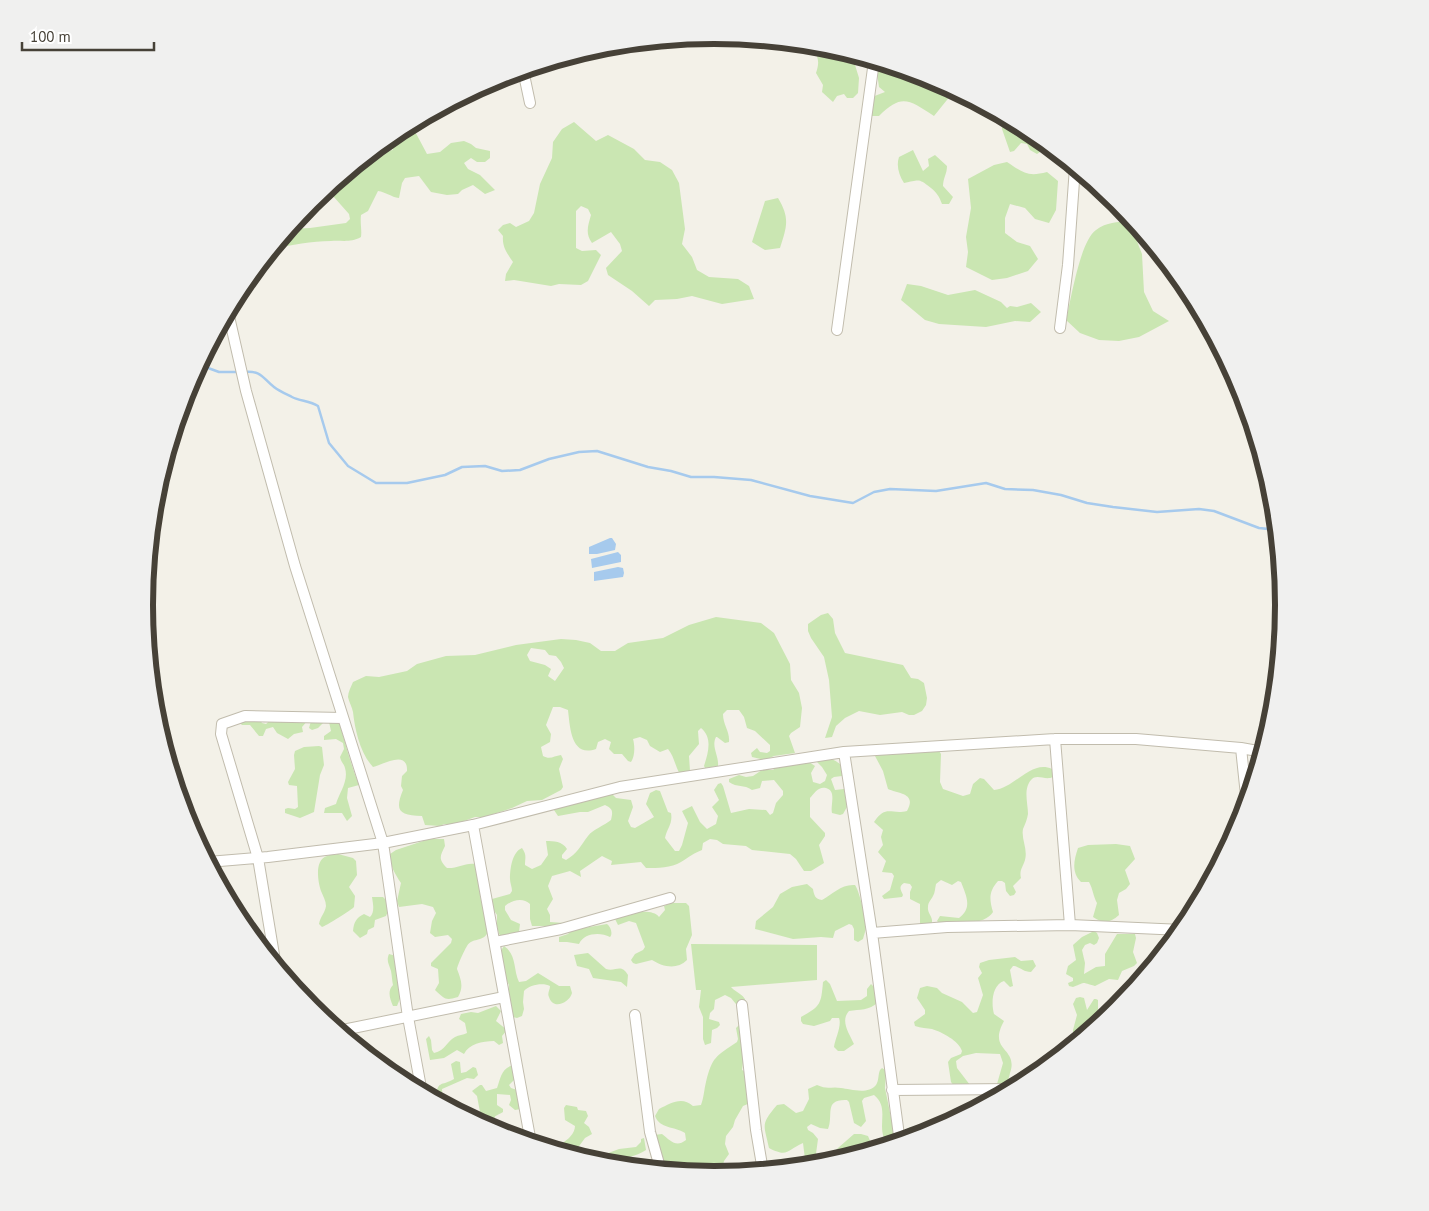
<svg xmlns="http://www.w3.org/2000/svg" width="1429" height="1211" font-family="'PT Sans',sans-serif">
  <style>
    .green { fill: #cae6b2; fill-rule: evenodd }
    .water { fill: #a6caed }
    .lines { fill: none; stroke-linecap: round; stroke-linejoin: round }
    .stream { stroke: #a6caed; stroke-width: 2.5 }
    .street-casing { stroke: #c1bcad; stroke-width: 12 }
    .street { stroke: #fff; stroke-width: 10 }
    .rim { fill: none; stroke: #464137; stroke-width: 6 }
  </style>
  <rect width="100%" height="100%" fill="#f3f1e8"/>
  <path class="green" d="M807,44L826,46L855,55L856,57L855,65L859,78L858,93L853,98H847L844,94L837,96L833,102L822,92L823,85L816,73C821,59 817,53 807,44Z
    M880,62L933,79L955,90L934,116C909,100 902,93 879,116H871L872,97L885,92L879,87L877,73Z
    M1001,115L1032,131L1041,139L1043,150L1037,154L1030,150L1027,144L1021,143L1014,151L1010,152L1002,129Z
    M574,122L596,141L608,135L634,149L645,160L660,162L672,170L679,183L685,229L682,244L692,257L697,270L709,277L738,279L749,286L754,299L722,304L692,296L677,299L655,300L649,306L632,291L608,275L606,268L622,251L620,244L611,232L592,243C585,233 588,226 591,215L588,209L581,206L576,211V248L582,251L596,250L601,255L588,281L581,285L559,284L551,286L514,280L505,281L506,274L513,262C507,253 502,247 503,236L498,230L503,225L510,223L516,227L529,221L534,213L540,184L552,158L553,142L562,129Z
    M411,124L427,154L440,152L451,143L464,141L471,144L476,148L490,151V158L485,162H477L471,158L464,163L468,169L480,175L495,190L485,194L473,185L462,190L458,194L447,195L431,192L419,176L405,178L402,183L399,198C391,197 386,192 378,191L368,211L361,215C360,223 362,230 361,237C350,243 342,240 331,241C312,241 291,245 273,249L289,229L310,228L346,223L350,219L349,214L333,196L330,187L375,149L379,152L393,150V142L391,137Z
    M913,150L923,171L929,166L928,159L935,155L947,166C947,174 943,178 943,186L953,197L949,204H942C939,196 937,193 931,188C918,178 920,180 904,183C899,175 896,166 899,157Z
    M1007,162C1023,173 1028,177 1047,172L1058,181L1056,210L1049,223L1035,219L1025,208L1010,204L1005,218V233L1017,242L1030,246L1038,259L1028,271L1007,278L992,280L966,267L968,252L966,237L971,208L968,179L994,165Z
    M778,198C790,218 787,226 780,248L765,250L752,242L765,201Z
    M1129,221L1142,254L1144,292L1153,311L1169,321L1139,337L1119,341L1099,340L1080,333L1066,320C1071,300 1080,241 1096,230C1107,222 1117,222 1129,221Z
    M907,284L921,286L948,295L975,290L1001,302L1007,308L1010,306L1017,307L1031,303L1041,312L1030,322L1015,321L986,327L939,324L925,320L901,300Z
    M828,613L833,619L835,633L845,653L903,665L911,678L918,679L924,683L927,698L926,705L922,711L914,715H909L902,712L880,715L859,711L845,718L836,726L832,737L825,738L832,717L829,680L824,657L811,638L808,631V624L821,615Z
    M716,617L761,623L774,633L790,664L791,680L799,693L802,708L800,727L791,733L789,736L795,753L774,756L765,760L752,757L751,753L757,748L760,752L767,753L770,751V745L755,731L747,728L744,717L739,710H727L723,714C723,725 730,731 729,742L725,743L717,737H716C711,747 719,755 718,766L705,768L704,766C708,753 713,738 701,728L698,731L699,744L689,756L690,771L680,774C675,766 674,756 668,749L660,752L650,746L647,740L640,737L633,739C635,746 635,756 631,762L628,761L622,754H614L609,749L611,742L605,739L598,742L596,749C571,758 570,727 568,710L560,707H553L546,725L551,734L550,742L541,747L543,756C550,760 554,756 561,755L563,759L559,769L563,787L561,790L542,800L527,801L512,808L484,817H475L456,824H444L440,826L425,825L422,816C400,815 394,812 403,790L401,786L402,776L407,771C408,749 382,765 373,767C360,753 355,730 353,712C352,707 349,702 348,697C348,692 351,687 353,682L366,676L379,677L407,671L417,664L446,656L475,655L516,645L561,639L576,640L590,643L601,651H615L628,643L663,638L689,625ZM531,648L545,650L549,655L556,656L561,662L564,668L555,681L548,676L551,669L545,665L530,661L527,655Z
    M320,712L323,714H337C344,738 350,763 359,785L348,788L347,798L352,816L347,821L342,813H324L325,808L336,804C339,793 349,781 345,768C344,764 341,762 340,757L344,749L343,743L336,739L324,740V736L331,731L329,722L325,721L318,728L312,730L309,728L311,721L309,719L302,727L303,732L294,734L288,739L277,733L273,727L266,729L263,736H259L250,725H242L239,722L250,717L260,720L262,723L266,724L274,717Z
    M319,746L322,747L324,765L320,775L314,812L300,818L285,813V809L288,808L295,809L298,807L297,786L289,785L288,782L295,769L294,755L295,751L304,747Z
    M926,751L932,752L939,751L941,754L940,782L943,789L963,796L970,794L973,784L980,778L984,779L994,790C1014,789 1031,759 1052,769L1054,774L1053,777C1045,781 1037,773 1031,780C1023,789 1028,804 1028,814C1027,820 1025,824 1023,829C1021,839 1028,849 1025,860C1023,867 1019,870 1021,878L1013,886L1016,892L1014,895L1010,896L1006,891L1005,883L1002,881H998C989,891 989,899 993,912C984,926 956,923 940,924L937,921L940,916L959,918C973,908 966,895 961,882L958,881L952,885L941,880L936,884C935,888 935,893 933,896C931,900 928,902 928,907C927,915 936,918 930,926L923,927L920,924V904L910,899V892L912,887L910,884L904,883C898,887 901,890 903,895L902,897L884,899L882,896L890,890L894,876L892,873L882,872L886,861L878,852L883,845L881,837L883,830L874,822C886,804 891,815 907,811C917,793 899,794 888,789L883,771L875,756L876,753Z
    M827,756C837,763 841,761 844,773L842,776L834,777L831,779L835,790L844,789L847,807L843,814L840,815L832,813C830,805 837,791 826,788C819,786 814,793 810,798V817L825,833V836L819,845L824,863L811,871H804L796,859L790,854L752,850L746,846L723,844L717,840L710,839L703,843L702,850C694,853 689,857 681,862C671,868 658,868 646,868L641,862L611,865L612,861L602,856L580,871L581,877L570,871L552,876L548,886L553,899L547,909L550,915V922L564,923L567,925L564,933L557,935L544,926H532L530,919V904C523,897 512,900 505,906V910L511,920L520,924L519,932L512,935L501,936L499,934L497,926V915L491,906L492,899L510,894L512,891C512,887 510,883 510,879C510,869 512,852 522,848C527,855 525,857 525,865L532,869L541,865L548,855L546,841C554,841 562,841 567,849L562,855V858L566,860C577,854 581,845 588,836C593,829 604,826 611,820C613,811 613,809 605,805L588,812H580L558,816L554,810V807L612,794L616,798L631,800L633,807L628,821L631,827L635,828L654,817L646,804L650,793L656,790L660,791L668,812L671,813C673,824 667,828 665,838L675,851H679L682,845L688,823L682,811L692,806L700,822L707,829L716,824L718,816L712,807L719,800L714,790L718,784L721,783L723,786L731,813L749,809L766,810L770,815L773,813L776,803L783,795V791L774,780L762,781L760,788L752,790C744,784 737,788 729,782V779L739,775L746,777L753,776L762,770H773C783,761 798,766 809,762L815,766L811,773L813,782L820,784L825,781L827,775L822,767L817,762V759Z
    M429,839H444L445,846C440,856 438,859 447,868C457,869 465,862 476,864L481,901L489,928C486,944 473,936 467,946C465,949 458,964 457,969C461,980 464,986 458,997C445,1001 445,999 435,990L439,983L438,969L431,966V963L451,943L452,939L448,935L435,937L430,933L432,921L436,913L433,907L422,904L399,907L397,901L401,883C395,874 390,866 390,854L396,850Z
    M1116,844L1130,846L1135,859L1125,870L1130,884L1126,889L1119,893L1117,900L1119,915C1110,923 1103,924 1093,917L1097,903C1093,896 1093,889 1089,882H1081C1071,872 1074,860 1078,848L1088,845Z
    M338,854L353,858L356,861L357,875L349,887L355,896L354,907C353,909 324,927 322,927L319,924C320,917 325,913 326,906C326,901 323,896 321,891C318,882 314,860 327,856C330,854 335,855 338,854Z
    M807,884L813,889C814,895 815,899 822,900C833,894 841,884 855,885C859,890 866,919 866,926C866,930 864,935 863,939L858,942L854,940V929L852,925L849,924L835,931L833,938L821,937L793,939L755,929L756,921L773,907L780,894L792,887Z
    M372,897H383L388,902L389,909L386,916L375,920L374,927L368,930L367,934L360,938L353,931C354,922 356,918 364,914L370,917C375,912 373,904 372,897Z
    M671,903H686L689,906L692,935L686,949L687,960C677,970 663,967 652,960L636,964L633,963L631,960L635,954L643,950L645,947L636,923L629,921L618,925L614,917C625,914 652,907 659,917L665,910L664,906Z
    M607,924C611,927 613,934 610,937C600,932 584,933 579,944L567,942H559V937L568,934L572,930Z
    M1094,931L1097,933L1099,938L1097,943L1094,945L1090,943L1085,945L1082,950L1085,963L1084,974L1096,967L1105,966V954L1117,934H1135L1136,938L1133,952L1137,963L1134,966L1122,971L1118,980L1109,979L1095,986C1080,982 1087,982 1073,987L1069,986L1068,983L1073,981V978L1066,974L1068,966L1076,960L1073,945L1082,937Z
    M691,944L817,945V980L731,987C737,994 748,995 746,1007L740,1009L731,998L725,995L715,1000L714,1009L710,1013L709,1019L719,1022L720,1025L717,1028L712,1030L711,1043L705,1045L703,1039V1017L699,1007L701,990H696Z
    M504,946C517,955 513,969 519,982L526,981L538,973L559,986H570L572,993C570,1002 553,1011 549,997C547,993 550,990 550,986C543,982 529,985 524,991L523,1002L524,1009L522,1016L517,1018L513,1017L510,1010L511,1002L508,995L509,985L504,975L502,964V949Z
    M588,953L606,969C616,972 621,963 628,975L627,987L621,982L593,978L589,969L577,966L574,955Z
    M389,954L396,956L401,996L397,1006H393C390,999 387,991 393,985C392,981 392,976 391,971C389,964 386,961 389,954Z
    M1015,957L1021,961L1033,960L1036,966L1031,972C1023,972 1019,966 1013,966L1010,970L1013,986L1010,987L1004,981C992,985 991,1003 994,1014L1004,1021C987,1052 1019,1047 1010,1073C1009,1078 1008,1081 1005,1084H997L1003,1063L1000,1054L976,1053L963,1056L956,1061L957,1068L970,1085L954,1086L951,1082L948,1062L951,1058L961,1054L962,1051C959,1041 942,1032 932,1029C927,1028 921,1028 915,1026L914,1022L925,1014V1010L917,998L920,988L927,986L937,988L942,993L962,1002L973,1013L977,1012L983,995L978,978L982,973L979,967L980,963L989,960Z
    M826,980L830,984L837,1001L861,1000L867,996V989L871,984L875,988L878,1002C869,1011 860,1009 849,1011C840,1021 849,1033 854,1044L844,1051H838L834,1047C835,1039 842,1026 839,1018H832L830,1021L814,1026L803,1024L801,1021V1017C821,1006 821,1004 823,982Z
    M1080,997L1084,998L1087,1010L1094,999H1096L1098,1000V1019L1102,1022L1073,1046V1030L1077,1015L1073,1004L1076,998Z
    M496,1006L501,1011L496,1021L507,1030L502,1036L503,1043L499,1045L494,1041C482,1041 469,1044 464,1054L457,1050L444,1058L430,1060L426,1039L429,1036L431,1040L432,1050L434,1053C446,1050 446,1042 455,1037C459,1035 463,1035 467,1033L465,1023L459,1019L461,1014L471,1012L478,1013Z
    M739,1025H743L746,1059L743,1062L742,1070L746,1072L750,1103L743,1106L735,1120L733,1127L726,1136L725,1144L729,1154L724,1161L723,1165L725,1169L722,1175H702L675,1169L670,1172L650,1170L653,1162L654,1135L662,1134C671,1141 676,1148 686,1140L685,1133C674,1126 660,1129 655,1116L659,1109C671,1103 682,1096 693,1106L701,1105C704,1097 704,1090 706,1082C712,1057 716,1056 737,1042L738,1039L736,1028Z
    M456,1061L460,1062L461,1073L466,1072L473,1067L476,1068L478,1075L474,1079L467,1078L442,1089C443,1109 449,1101 458,1112L436,1100C437,1079 441,1087 454,1079L451,1064Z
    M513,1065L515,1079L509,1085L511,1088L517,1090L521,1109L515,1110L509,1105L511,1100L510,1095L497,1094V1105L503,1109V1112C491,1119 497,1113 493,1125L486,1127L468,1118L480,1112L477,1096L472,1091L480,1085H482L486,1091L497,1088C501,1077 501,1069 513,1065Z
    M882,1068L885,1070L886,1074L885,1088L894,1132L892,1139L884,1138C878,1123 889,1107 874,1095L864,1098L862,1101L866,1121L861,1127L854,1123L849,1102L847,1100C823,1099 834,1115 828,1129L820,1128L811,1124L807,1127L808,1130L813,1133L818,1139L815,1161L822,1162L854,1134H861L868,1136L871,1143L867,1150L869,1152L826,1165L806,1167L803,1143C787,1150 788,1158 769,1148C764,1124 760,1125 777,1105L784,1104L796,1113L803,1111L809,1099L808,1089L817,1085C828,1090 831,1086 841,1088C850,1089 868,1095 876,1085C879,1081 878,1074 880,1070Z
    M566,1105L577,1107L578,1110L586,1111L588,1116L584,1123L589,1127L592,1134L585,1138L574,1153L577,1157L540,1146L544,1145L549,1147C553,1145 558,1145 562,1143C568,1140 575,1133 575,1126L565,1120L564,1108Z
    M927,1125H930L936,1131L928,1134L924,1133L918,1137L907,1140V1129L910,1127L921,1128Z
    M644,1138L646,1150C636,1157 623,1158 611,1160C604,1161 598,1157 591,1161L582,1159L588,1156L603,1155L619,1149L636,1147L641,1142V1139Z"/>
  <path class="water" d="M610,538H612L616,544L615,550L597,554H589V547Z
    M618,552L621,555V562L592,568L591,559Z
    M618,567L623,568L624,573L623,577L594,581V572Z"/>
  <g class="lines">
    <path class="stream" d="M200,365L219,372H238
      M243,372C262,370 262,378 274,387C279,391 286,394 292,397C300,401 310,401 318,406L329,443L348,466L376,483H407L445,475L462,467L485,466L502,471L520,470L549,459L579,452L597,451L648,467L671,471L691,477H714L751,480L810,496L853,503L874,492L890,489L936,491L986,483L1005,489L1033,490L1061,495L1087,503L1113,507L1157,512L1199,509L1214,511L1259,528L1278,530"/>
    <defs>
      <path id="street" d="M523,70L530,103
        M228,312L246,391L295,566L383,843L408,1017L422,1093
        M1060,328L1068,265L1075,167
        M837,330L874,61
        M1055,739L1070,925
        M1241,748L1247,805
        M844,752L872,933L900,1143
        M473,825L531,1143
        M208,862L268,857L383,843L473,825L620,787L844,752L1055,739H1136L1241,748L1263,752
        M872,933L947,927L1070,925L1183,930
        M495,942L561,929L670,898
        M276,967L258,858L221,734L222,724L245,716L343,718
        M742,1005L756,1130L763,1171
        M635,1015L650,1132L661,1171
        M338,1031L504,997
        M892,1090L1014,1089
        M636,1168L659,1164"/>
    </defs>
    <use href="#street" class="street-casing"/>
    <use href="#street" class="street"/>
  </g>
  <path d="M0 0H1429V1211H0ZM153 605a561 561 0 1 1 1122 0a561 561 0 1 1-1122 0Z" fill="#f0f0ef" fill-rule="evenodd"/>
  <path class="rim" d="M153 605a561 561 0 1 1 1122 0a561 561 0 1 1-1122 0Z"/>
  <path d="M22 42v8h132v-8" fill="none" stroke="#464137" stroke-width="2.5"/>
  <text x="30" y="42" font-size="15" fill="#464137" stroke="#ffffff" stroke-width="4" paint-order="stroke">100 m</text>
</svg>
